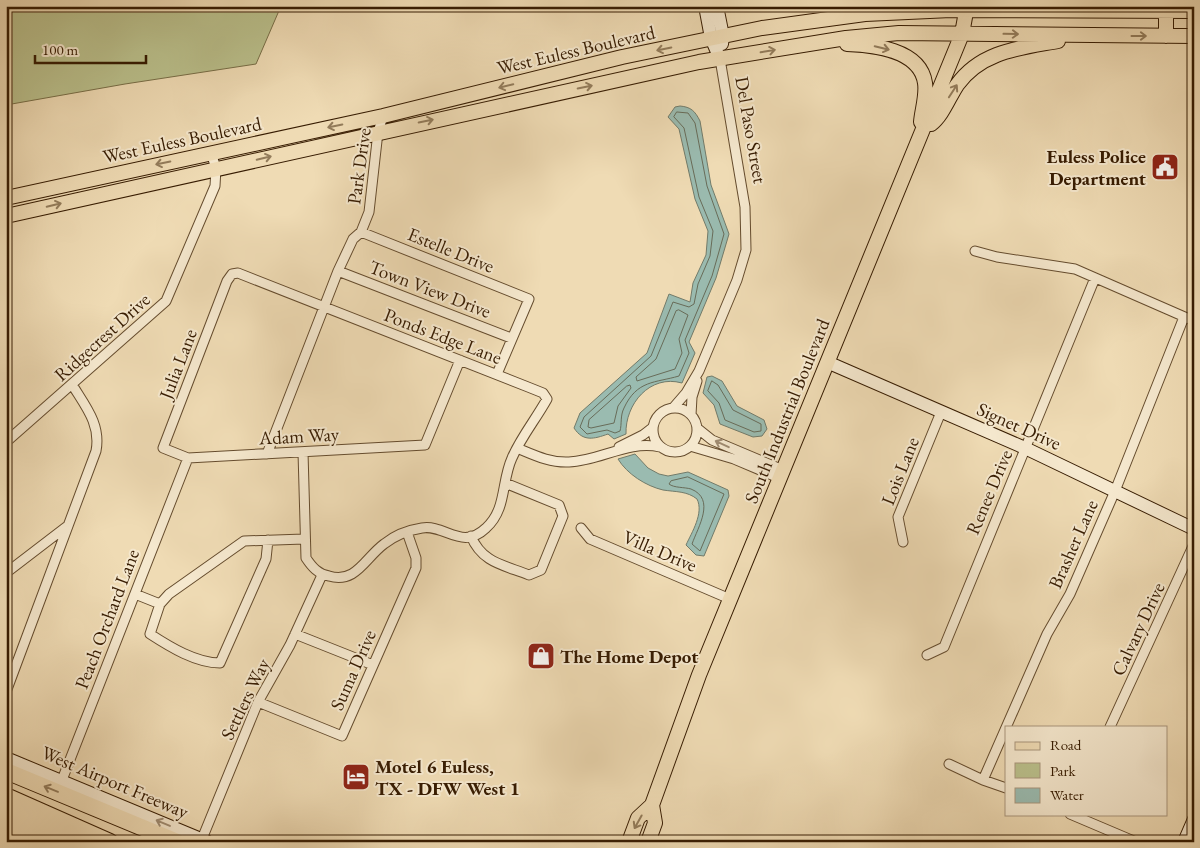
<svg xmlns="http://www.w3.org/2000/svg" width="1200" height="848" font-family="'EB Garamond',serif">
  <style>
    .green { fill: #bac08c; stroke: #786e47 }
    .water { fill: #9abbb0; stroke: #727b6a }
    .lines { fill: none; stroke-linecap: round; stroke-linejoin: round }
    .shore { stroke: #686c59; stroke-width: 1 }
    .street-casing { stroke: #654c2e; stroke-width: 11 }
    .secondary-casing { stroke: #371c02; stroke-width: 14 }
    .primary-casing { stroke: #371c02; stroke-width: 16 }
    .highway-casing { stroke: #371c02; stroke-width: 18 }
    .street { stroke: #f5e8ce; stroke-width: 9 }
    .secondary { stroke: #f5e8ce; stroke-width: 12 }
    .primary { stroke: #efdbb4; stroke-width: 14 }
    .highway { stroke: #efdbb4; stroke-width: 16 }
    .oneway { stroke: #937c5b }
    .oneway2 { stroke: #a08c72 }
    .labels { text-anchor: middle; dominant-baseline: central; stroke-width: 4; stroke-linejoin: round; paint-order: stroke }
    .street-label { font-size: 19px; fill: #371c02; stroke: #f5e8ce }
    .poi-label { font-size: 19px; font-weight: bold; fill: #371c02; stroke: #f5e8ce; text-anchor: start }
  </style>
  <rect width="100%" height="100%" fill="#efdbb4"/>
  <filter id="stains"><feTurbulence type="fractalNoise" baseFrequency=".004" numOctaves="4"/><feColorMatrix values="0 0 0 0 .2 0 0 0 0 .09 0 0 0 0 .02 0 0 0 .5 -.17"/></filter>
  <radialGradient id="worn" r=".72"><stop offset=".6" stop-color="#630" stop-opacity="0"/><stop offset="1" stop-color="#630" stop-opacity=".3"/></radialGradient>
  <path class="green" d="M12,6H281L256,64L125,84L6,105V22Z"/>
  <path class="water" d="M680,106C691,107 695,111 700,121L711,185L729,234L716,278L689,342L695,353L682,383C650,374 625,404 626,434L614,439L608,434C594,439 583,442 574,428L580,413L647,353L669,294L690,302L693,283L706,255L708,231L695,199L679,129L668,117L675,107Z
    M712,376L722,381L737,406L764,420L767,429L762,436L753,437L720,424L714,405L703,393L707,377Z
    M635,454L648,468L659,474L668,476L688,472L728,490L729,496L704,556L696,555L686,545C692,532 704,513 697,499C687,491 676,492 663,490C646,486 627,474 618,459Z"/>
  <g class="lines">
    <path class="shore" d="M677,112L688,113L695,123L707,186L724,234L712,276L685,340L689,353L679,376C655,383 637,380 624,408C620,416 622,424 620,431L615,433L607,430L587,434L580,427L584,417L651,356L673,302L689,307L694,304L698,284L710,256L713,231L699,197L684,128L674,117Z
      M679,310L688,315L679,339L682,353L675,369L637,381L636,377L656,359L676,311Z
      M712,381L718,385L733,410L761,424V431L754,432L725,420L719,403L708,391Z
      M627,386L630,385L631,388L618,406L614,423L591,428L588,427L589,420Z
      M688,477L724,494L700,551L692,544C698,527 716,499 691,489C684,487 674,488 669,484L671,481Z"/>
    <defs>
      <path id="street" d="M361,232L529,299L497,374
        M975,251L997,257L1075,269L1194,321
        M338,271L511,338
        M653 430a22 22 0 1 1 44 0a22 22 0 1 1-44 0Z
        M673,408L686,393L699,371L737,280L746,250L745,207L720,59
        M691,415L692,397L697,381
        M697,428L712,440L783,470
        M6,442L166,301L215,186L216,168L211,153
        M690,446L734,459L779,478
        M619,447L643,435L652,428
        M517,448C534,455 550,463 569,462C600,461 628,440 660,447
        M267,454L338,271L353,239L361,232L369,212L378,132L383,116
        M188,458L163,448L227,281L232,274L238,273L528,387L543,393L547,399C536,419 521,437 512,458C501,482 507,509 486,528C462,551 445,524 422,528C409,530 394,536 384,544C365,558 356,584 329,576C318,574 312,567 306,558L303,452
        M581,528L590,539L730,599
        M471,536C482,563 504,565 529,575L541,570L563,516L559,505L505,483
        M268,540L266,559L220,663C196,663 170,647 150,634L160,604L169,594L244,541L304,539
        M903,542L898,517L941,412
        M6,573L66,527
        M135,594L160,604
        M295,634L373,665
        M927,655L944,647L1095,278
        M6,692L96,451C101,425 86,407 73,386
        M258,702L342,736L416,568V558L407,532
        M1110,727L1194,544
        M949,764L983,780L1006,788
        M62,780L188,458L425,445L460,360
        M983,780L1047,634L1070,594L1115,491L1184,317
        M1070,814L1136,842
        M202,839L258,702L290,645L322,575"/>
      <path id="secondary" d="M705,6L711,38L720,59
        M717,6L723,36L722,44
        M827,362L1025,448L1194,529
        M6,758L208,842
        M1184,842L1194,819"/>
      <path id="primary" d="M1166,10V36
        M847,44C873,45 920,49 925,83C927,95 922,110 921,122
        M931,124C942,116 949,97 957,85C981,51 1020,48 1058,41
        M6,198L383,116L622,57L762,28L865,14L951,10L1194,11
        M6,216L699,62L846,38L899,33L1194,36
        M629,842L638,818L652,805
        M648,842L655,823L652,805L699,675L962,34L967,6"/>
      <path id="highway" d="M6,771L177,842
        M6,796L110,842
        M6,812L76,842
        M6,824L47,842
        M6,837L16,842"/>
    </defs>
    <use href="#street" class="street-casing"/>
    <use href="#secondary" class="secondary-casing"/>
    <use href="#primary" class="primary-casing"/>
    <use href="#highway" class="highway-casing"/>
    <use href="#street" class="street"/>
    <use href="#secondary" class="secondary"/>
    <use href="#primary" class="primary"/>
    <use href="#highway" class="highway"/>
  </g>
  <defs><path id="oneway-shaft" d="M-6 0H5M1.5-3L5.5 0L1.5 3" fill="none" stroke-width="1.6" stroke-linecap="round" stroke-linejoin="round" transform="scale(1.25)"/></defs>
  <g class="oneway">
    <use href="#oneway-shaft" transform="translate(1011 34) rotate(1)"/>
    <use href="#oneway-shaft" transform="translate(1139 36)"/>
    <use href="#oneway-shaft" transform="translate(882 48) rotate(13)"/>
    <use href="#oneway-shaft" transform="translate(664 49) rotate(168)"/>
    <use href="#oneway-shaft" transform="translate(768 51) rotate(-10)"/>
    <use href="#oneway-shaft" transform="translate(506 86) rotate(166)"/>
    <use href="#oneway-shaft" transform="translate(585 87) rotate(-12)"/>
    <use href="#oneway-shaft" transform="translate(953 91) rotate(-57)"/>
    <use href="#oneway-shaft" transform="translate(426 121) rotate(-12)"/>
    <use href="#oneway-shaft" transform="translate(335 126) rotate(168)"/>
    <use href="#oneway-shaft" transform="translate(264 158) rotate(-13)"/>
    <use href="#oneway-shaft" transform="translate(163 163) rotate(168)"/>
    <use href="#oneway-shaft" transform="translate(54 205) rotate(-13)"/>
    <use href="#oneway-shaft" transform="translate(51 789) rotate(-158)"/>
    <use href="#oneway-shaft" transform="translate(638 822) rotate(119)"/>
  </g>
  <g class="oneway2">
    <use href="#oneway-shaft" transform="translate(722 444) rotate(-155)"/>
    <use href="#oneway-shaft" transform="translate(163 823) rotate(-157)"/>
  </g>
  <defs>
    <symbol id="civic-square" viewBox="-11 -11 22 22"><rect x="-9" y="-9" width="18" height="18" rx="4" fill="#8f2418" stroke="#f5e8ce"/><path d="M-.6-6.5H3V-4.5H.6V-3L4-1V1h2V6H-6V1h2V-1L-.6-3ZM-1.2 2.5V6h2.4V2.5Z" fill="#fff"/></symbol>
    <symbol id="shop-square" viewBox="-11 -11 22 22"><rect x="-9" y="-9" width="18" height="18" rx="4" fill="#8f2418" stroke="#f5e8ce"/><path d="M-5-2.5h2.3a2.7 3.5 0 0 1 5.4 0H5L5.5 6h-11ZM-1.5-2.5h3a1.5 2.3 0 0 0-3 0Z" fill="#fff"/></symbol>
    <symbol id="hotel-square" viewBox="-11 -11 22 22"><rect x="-9" y="-9" width="18" height="18" rx="4" fill="#8f2418" stroke="#f5e8ce"/><path d="M-6-4.5h1.5V1H6V5H4.5V3h-9V5H-6ZM-4 0a1.8 1.8 0 1 1 3.6 0ZM.5 0V-2.5h3Q6-2.5 6 0Z" fill="#fff"/></symbol>
  </defs>
  <g fill-rule="evenodd">
    <use href="#civic-square" x="1149" y="151" width="32" height="32"/>
    <use href="#shop-square" x="525" y="640" width="32" height="32"/>
    <use href="#hotel-square" x="340" y="761" width="32" height="32"/>
  </g>
  <g class="labels">
    <g class="street-label">
      <text transform="translate(576 50) rotate(-13)">West Euless Boulevard</text>
      <text transform="translate(751 130) rotate(80)">Del Paso Street</text>
      <text transform="translate(182 140) rotate(-12)">West Euless Boulevard</text>
      <text transform="translate(359 166) rotate(-82)">Park Drive</text>
      <text transform="translate(451 250) rotate(22)">Estelle Drive</text>
      <text transform="translate(430 289) rotate(21)">Town View Drive</text>
      <text transform="translate(443 336) rotate(21)">Ponds Edge Lane</text>
      <text transform="translate(102 337) rotate(-42)">Ridgecrest Drive</text>
      <text transform="translate(178 364) rotate(-69)">Julia Lane</text>
      <text transform="translate(787 411) rotate(-68)">South Industrial Boulevard</text>
      <text transform="translate(1019 426) rotate(24)">Signet Drive</text>
      <text transform="translate(299 436) rotate(-3)">Adam Way</text>
      <text transform="translate(900 471) rotate(-68)">Lois Lane</text>
      <text transform="translate(989 492) rotate(-67)">Renee Drive</text>
      <text transform="translate(1073 544) rotate(-66)">Brasher Lane</text>
      <text transform="translate(660 551) rotate(23)">Villa Drive</text>
      <text transform="translate(107 619) rotate(-69)">Peach Orchard Lane</text>
      <text transform="translate(1138 629) rotate(-65)">Calvary Drive</text>
      <text transform="translate(353 670) rotate(-66)">Suma Drive</text>
      <text transform="translate(245 699) rotate(-64)">Settlers Way</text>
      <text transform="translate(115 782) rotate(23)">West Airport Freeway</text>
    </g>
    <g class="poi-label">
      <text x="1146" y="156" text-anchor="end">Euless Police<tspan x="1146" dy="22">Department</tspan></text>
      <text x="560" y="656">The Home Depot</text>
      <text x="375" y="766">Motel 6 Euless,<tspan x="375" dy="22">TX - DFW West 1</tspan></text>
    </g>
  </g>
  <rect width="1200" height="848" fill="none" stroke="#efdbb4" stroke-width="25"/>
  <rect x="8" y="8" width="1185" height="833" fill="none" stroke="#371c02" stroke-width="2.5"/>
  <rect x="12" y="12" width="1175" height="823" fill="none" stroke="#371c02"/>
  <rect x="1005" y="726" width="162" height="90" fill="#f5e8ce" stroke="#a9967c"/>
  <rect x="1015" y="742" width="25" height="8" fill="#efdbb4" stroke="#a9967c"/>
  <text x="1050" y="750" font-size="15" fill="#371c02">Road</text>
  <rect x="1015" y="763" width="25" height="15" fill="#bac08c" stroke="#a9967c"/>
  <text x="1050" y="776" font-size="15" fill="#371c02">Park</text>
  <rect x="1015" y="788" width="25" height="15" fill="#9abbb0" stroke="#a9967c"/>
  <text x="1050" y="800" font-size="15" fill="#371c02">Water</text>
  <path d="M35 55v8h111v-8" fill="none" stroke="#371c02" stroke-width="2.5"/>
  <text x="42" y="55" font-size="15" fill="#371c02" stroke="#f5e8ce" stroke-width="4" paint-order="stroke">100 m</text>
  <rect width="100%" height="100%" filter="url(#stains)"/>
  <rect width="100%" height="100%" fill="url(#worn)"/>
</svg>
